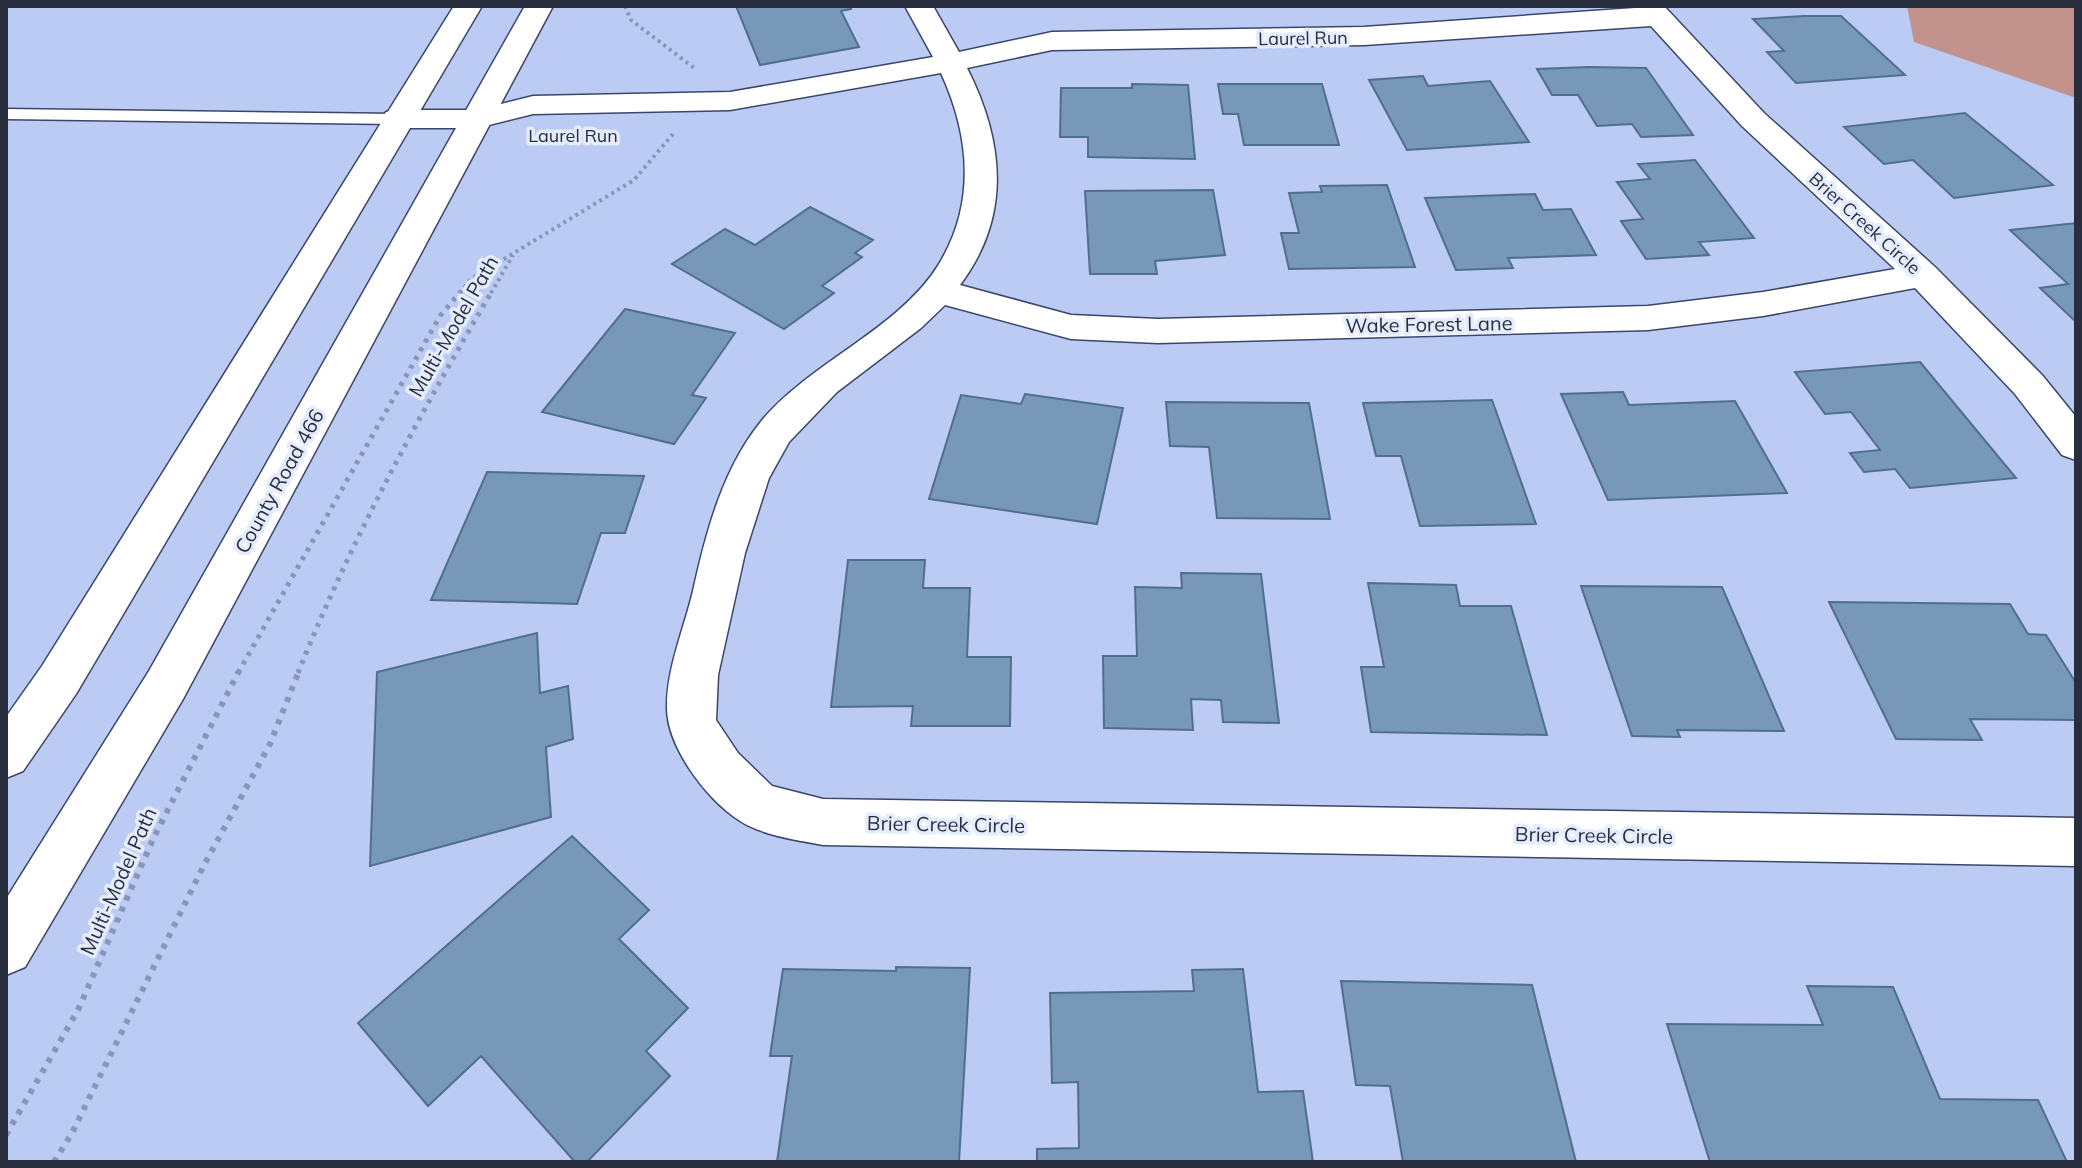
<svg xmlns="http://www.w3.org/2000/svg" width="2082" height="1168" font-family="Mulish,sans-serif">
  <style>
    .green { fill: #c2938c }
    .building { fill: #7898b9; stroke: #506f8d; stroke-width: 2 }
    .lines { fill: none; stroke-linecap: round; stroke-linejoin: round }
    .service-casing { stroke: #3b4769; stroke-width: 3 }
    .minor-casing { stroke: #3b4769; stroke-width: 3 }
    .secondary-casing { stroke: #3b4769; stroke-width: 3 }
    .path-far2 { stroke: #8a96b7; stroke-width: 4; stroke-dasharray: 3 4; stroke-linecap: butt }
    .path-far1 { stroke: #8a96b7; stroke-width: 5; stroke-dasharray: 4 6; stroke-linecap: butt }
    .path { stroke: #8a96b7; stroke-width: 6; stroke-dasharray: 5 7; stroke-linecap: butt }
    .service { fill: #fff; fill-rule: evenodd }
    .minor { fill: #fff; fill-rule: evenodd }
    .secondary { fill: #fff; fill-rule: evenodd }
    .labels { text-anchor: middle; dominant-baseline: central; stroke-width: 7; stroke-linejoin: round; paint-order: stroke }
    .far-street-label { font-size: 18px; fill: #282e3e; stroke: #e5ecfd }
    .street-label { font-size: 20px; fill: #282e3e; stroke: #e5ecfd }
  </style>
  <rect width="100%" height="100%" fill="#bbcbf4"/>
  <path class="green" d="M1907,6H2076V98L1914,42Z"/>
  <path class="building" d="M736,6H850L851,9L841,11L859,47L760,65Z
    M1804,16H1841L1905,75L1796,83L1767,52L1784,51L1753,19Z
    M1589,67L1646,68L1693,135L1641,137L1632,124L1597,126L1578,95H1552L1537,69Z
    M1423,76L1428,86L1490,81L1529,142L1407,150L1369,80Z
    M1132,84L1188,85L1195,159L1088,157V137H1060L1061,88H1132Z
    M1218,84H1322L1339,145H1244L1238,114H1223Z
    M1965,113L2053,185L1954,198L1913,160L1884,164L1844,127Z
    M1695,160L1754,238L1699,242L1709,255L1646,259L1621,221L1643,219L1617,182L1650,179L1638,164Z
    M1387,185L1415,267L1289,269L1281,233H1299L1289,193L1322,192L1320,186Z
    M1213,190L1225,255L1155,261L1157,274H1090L1085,191Z
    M1535,194L1543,210L1571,209L1596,255L1508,258L1513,268L1456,270L1425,198Z
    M810,207L873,240L855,253L862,257L822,286L834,293L784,329L672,264L725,229L755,245Z
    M2076,223V322L2040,288L2068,284L2010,230Z
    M625,309L735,333L692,395L706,398L674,444L542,412Z
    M1920,362L2016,478L1910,488L1895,469L1864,472L1850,453L1880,450L1851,412L1825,414L1795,372Z
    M1623,392L1629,405L1735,401L1787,493L1608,500L1561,394Z
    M1025,394L1123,408L1097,524L929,499L961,395L1021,404Z
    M1492,400L1536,524L1420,526L1401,456H1376L1363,403Z
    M1166,402L1309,403L1330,519L1217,518L1209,447L1170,446Z
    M487,472L644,476L625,533H601L577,604L431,600Z
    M848,560H925L923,588H970L967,657H1011L1010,726H911L913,706L831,707Z
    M1181,573L1261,574L1279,723L1223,722L1221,700L1191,699L1193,730L1104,728L1103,656H1137L1135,587L1182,588Z
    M1368,583L1456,585L1460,606H1511L1547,735L1371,732L1361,667H1384Z
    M1581,586L1722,587L1784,731L1677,730L1680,737L1632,736Z
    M1829,602L2010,604L2028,634L2046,635L2076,683V720L1970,719L1982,740L1896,739Z
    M537,633L540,693L568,686L573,739L546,747L551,817L370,866L377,672Z
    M572,836L649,910L619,939L688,1008L646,1051L670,1076L587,1162H575L481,1056L428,1106L358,1023Z
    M896,967L970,968L959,1162H777L792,1056H770L783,969L896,971Z
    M1243,969L1258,1092L1303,1091L1313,1162H1037V1149L1079,1148L1078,1082L1052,1083L1050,993L1194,991L1192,970Z
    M1341,981L1532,985L1576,1162H1403L1390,1086L1356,1085Z
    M1807,986L1893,987L1940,1099L2038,1100L2067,1162H1710L1667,1024L1823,1025Z"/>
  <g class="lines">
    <defs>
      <path id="service" d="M6,109L397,114L406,119L397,124L6,119Z"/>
      <path id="minor" d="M905,6H933L959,52L1052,32L1364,27L1664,6L1764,113L1935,267L2042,375L2076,417V460L2062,455L2015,394L1915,288L1763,316L1648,330L1158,343L1071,339L945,305L921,328L837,392L789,442L769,478L745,553L718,675L716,720L738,753L772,786L823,799L2076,818V866L823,845C797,840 771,837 747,825C711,806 668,750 667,709C666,670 684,629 693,591C706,532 723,467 763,419C813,361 900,328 939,264C976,203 970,136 941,73L730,110L533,114L477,128H397L386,126L382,119L386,112L397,110H477L533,96L730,92L933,57ZM1651,26L1742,126L1895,269L1763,292L1648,306L1158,319L1071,315L960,285C1012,216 1004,141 967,68L1052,50L1364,45Z"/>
      <path id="secondary" d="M454,6H482L76,694L23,771L6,778V717L42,666Z
        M525,6H553L183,699L25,967L6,975V899L149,671Z"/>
    </defs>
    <use href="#service" class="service-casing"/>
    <use href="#minor" class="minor-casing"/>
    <use href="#secondary" class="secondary-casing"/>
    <path class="path-far2" d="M625,6L631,20L694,68
      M460,293L471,279L634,180L673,134
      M491,293L513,255"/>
    <path class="path-far1" d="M238,673L440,316L461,291
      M298,673C351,540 420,414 492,291"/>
    <path class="path" d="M6,1135L78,1010L154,837L239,671
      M54,1162L72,1133L203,867L270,744L299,671"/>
    <use href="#service" class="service"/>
    <use href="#minor" class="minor"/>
    <use href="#secondary" class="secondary"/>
  </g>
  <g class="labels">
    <g class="far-street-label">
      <text transform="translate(1303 38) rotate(-1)">Laurel Run</text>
      <text x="573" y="135">Laurel Run</text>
      <text transform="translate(1865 223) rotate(42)">Brier Creek Circle</text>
    </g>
    <g class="street-label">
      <text transform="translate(1429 324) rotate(-1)">Wake Forest Lane</text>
      <text transform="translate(453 326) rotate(-60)">Multi-Model Path</text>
      <text transform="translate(279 481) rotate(-61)">County Road 466</text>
      <text transform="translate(946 824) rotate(1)">Brier Creek Circle</text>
      <text transform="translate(1594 835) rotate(1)">Brier Creek Circle</text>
      <text transform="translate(118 881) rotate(-66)">Multi-Model Path</text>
    </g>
  </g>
  <rect width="2082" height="1168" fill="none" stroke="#282e3e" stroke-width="16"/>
</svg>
